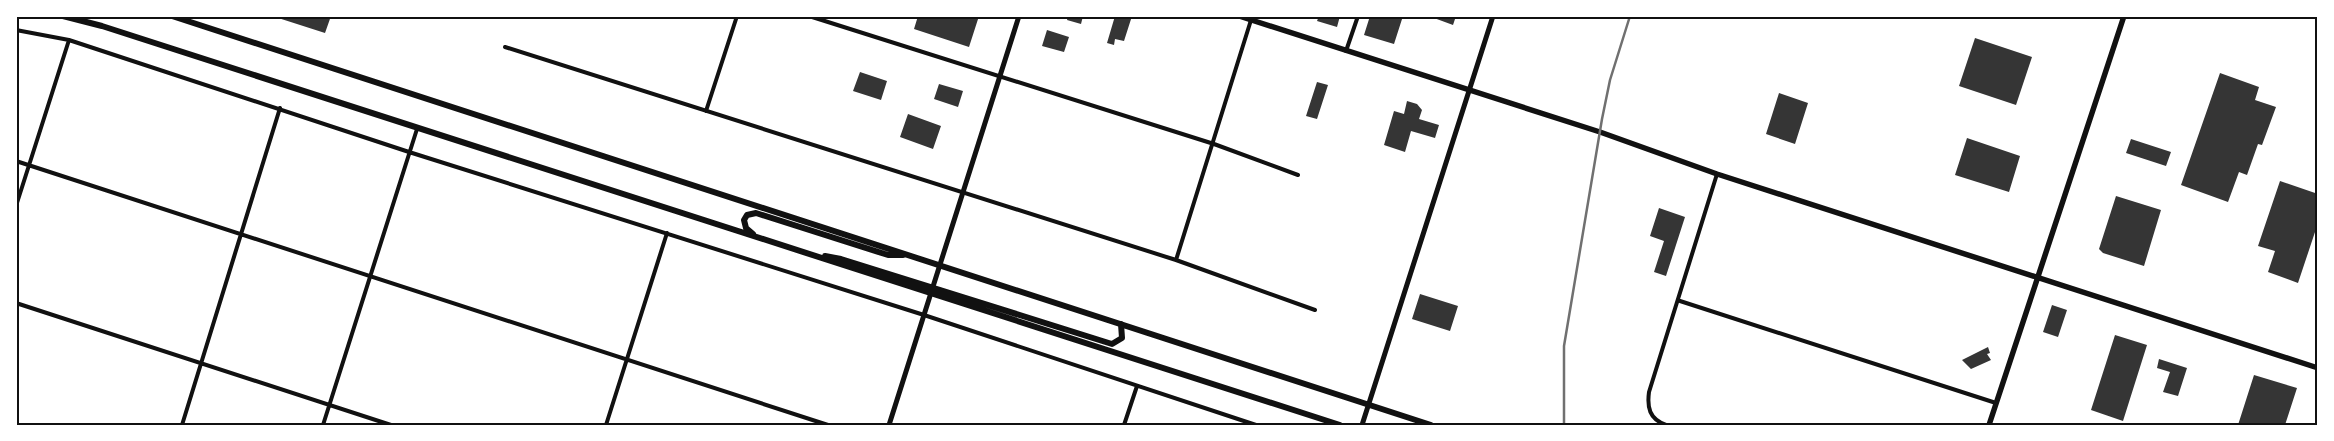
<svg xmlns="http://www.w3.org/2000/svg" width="2334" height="441" font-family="'PT Sans Narrow',sans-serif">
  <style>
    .building { fill: #353535 }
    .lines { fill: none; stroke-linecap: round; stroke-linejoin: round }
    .minor { stroke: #111; stroke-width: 4 }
    .tertiary { stroke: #111; stroke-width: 5 }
    .secondary { stroke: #111; stroke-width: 5.5 }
    .trunk { stroke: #111; stroke-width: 6 }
    .rail { stroke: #707070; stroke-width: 2.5 }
    .neatline { fill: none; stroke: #111; stroke-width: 2 }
  </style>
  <rect width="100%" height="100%" fill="#fff"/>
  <path class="building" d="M272,16H331L325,33Z
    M918,16H979L969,47L914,29Z
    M1068,16H1083L1081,24L1067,20Z
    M1115,16H1132L1124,41L1115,39L1114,45L1107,43Z
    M1319,16H1340L1337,27L1317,21Z
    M1370,16H1403L1394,44L1364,35Z
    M1435,16H1456L1453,25L1434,18Z
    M1047,30L1069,37L1064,52L1042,46Z
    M1975,38L2032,57L2016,105L1959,86Z
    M860,72L887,81L881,100L853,91Z
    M2220,73L2259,87L2255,100L2276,107L2262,145L2258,144L2247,175L2239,172L2228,202L2181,185Z
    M1317,82L1328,85L1317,119L1306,116Z
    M939,84L963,91L958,107L934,99Z
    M1779,93L1808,103L1795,144L1766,134Z
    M1407,101L1417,104L1422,110L1419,119L1439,125L1435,138L1411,131L1405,152L1384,145L1394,111L1404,114Z
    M908,114L941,126L933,149L900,137Z
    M1967,138L2020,156L2009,192L1955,175Z
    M2131,139L2171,152L2166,166L2126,153Z
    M2280,181L2318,194V223L2298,283L2268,272L2275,251L2258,246Z
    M2116,196L2161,210L2144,266L2103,253L2099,249Z
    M1659,208L1685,217L1666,276L1654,272L1664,241L1650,236Z
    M1420,294L1458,306L1450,331L1412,319Z
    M2052,305L2067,310L2058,337L2043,332Z
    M2115,335L2147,345L2123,421L2091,410Z
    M1988,347L1990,353L1987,354L1991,360L1971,369L1962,360Z
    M2159,359L2187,368L2178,396L2163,392L2170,372L2157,368Z
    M2254,375L2297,388L2285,425H2238Z"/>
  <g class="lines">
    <path class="minor" d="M809,16L1214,144L1298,175
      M16,30L69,40L409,152L924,315L1256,425
      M505,47L1176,260L1315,310
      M1346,51L1358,16
      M706,111L737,16
      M16,161L828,425
      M16,206L69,40
      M1176,260L1251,20
      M1680,301L1996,403
      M16,303L391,425
      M182,425L280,108
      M323,425L417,129
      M606,425L667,233
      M1124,425L1137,386
      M1666,425C1649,419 1647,407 1649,392L1717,174"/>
    <path class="tertiary" d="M889,425L1019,16
      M1362,425L1493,16"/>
    <path class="secondary" d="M1239,16L1600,132L1717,174L2318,368
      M1989,425L2124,16"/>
    <path class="trunk" d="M63,16L102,26L1340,425
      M172,16L1431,425
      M753,234L746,228L744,220L747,215L756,213L888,255H903
      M825,256L841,259L1112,344L1122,338L1121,324"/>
    <path class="rail" d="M1564,425V346L1602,119L1610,80L1630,16"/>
  </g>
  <rect width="2334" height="441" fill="none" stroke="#ffffff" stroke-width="35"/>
  <rect x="18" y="18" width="2298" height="406" class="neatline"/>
</svg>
